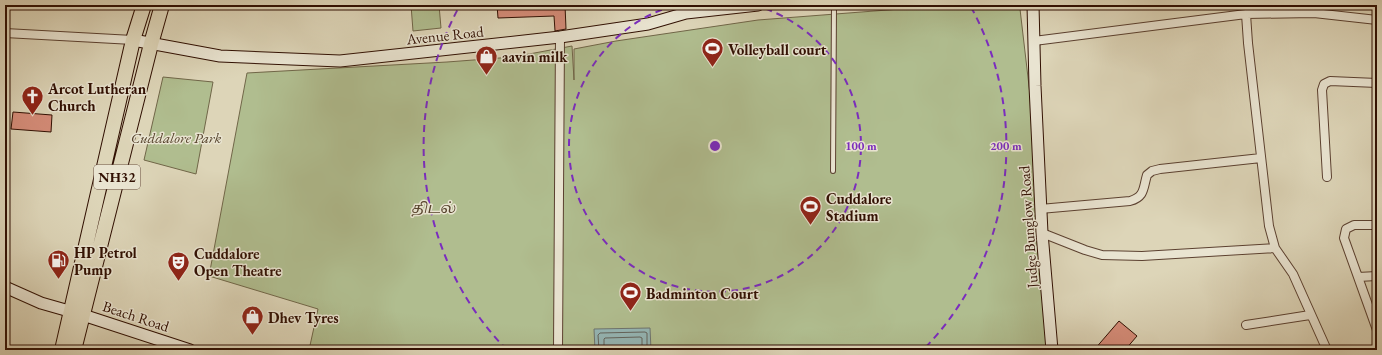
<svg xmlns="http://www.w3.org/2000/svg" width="1382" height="355" font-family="'EB Garamond','Noto Serif Tamil',serif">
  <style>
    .green { fill: #b0bd8f; stroke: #706648 }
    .water { fill: #95b7b7; stroke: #6d746f }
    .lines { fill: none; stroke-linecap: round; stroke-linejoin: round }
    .shore { stroke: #62635c; stroke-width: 1 }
    .building { fill: #d68d7a; stroke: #300f02 }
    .lane-casing { stroke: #5b4030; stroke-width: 6 }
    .street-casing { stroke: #5b4030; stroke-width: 10 }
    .secondary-casing { stroke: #300f02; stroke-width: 13 }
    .highway-casing { stroke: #300f02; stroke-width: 16 }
    .lane { stroke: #e9e4d1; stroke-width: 4 }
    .street { stroke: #e9e4d1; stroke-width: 8 }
    .secondary { stroke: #e9e4d1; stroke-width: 11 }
    .highway { stroke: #ddd5b8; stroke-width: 14 }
    .ring { fill: none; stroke: #7b2cbf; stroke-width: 2; stroke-dasharray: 7 5 }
    .labels { text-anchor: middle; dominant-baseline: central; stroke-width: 3; stroke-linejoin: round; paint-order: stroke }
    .shield { fill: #e9e4d1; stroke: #684f40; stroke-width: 1 }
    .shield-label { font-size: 14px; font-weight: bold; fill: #300f02 }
    .street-label { font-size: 15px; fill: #300f02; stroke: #e9e4d1 }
    .poi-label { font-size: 15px; font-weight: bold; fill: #300f02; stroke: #e9e4d1; text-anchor: start }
    .park-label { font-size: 15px; font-style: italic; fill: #56432c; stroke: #e9e4d1 }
    .centre { fill: #7b2cbf; stroke: #e9e4d1; stroke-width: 2 }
    .ring-label { font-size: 12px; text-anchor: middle; font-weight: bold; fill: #7b2cbf; stroke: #e9e4d1; stroke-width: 3; stroke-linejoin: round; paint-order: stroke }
  </style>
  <rect width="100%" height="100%" fill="#ddd5b8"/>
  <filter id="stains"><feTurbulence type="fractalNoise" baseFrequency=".005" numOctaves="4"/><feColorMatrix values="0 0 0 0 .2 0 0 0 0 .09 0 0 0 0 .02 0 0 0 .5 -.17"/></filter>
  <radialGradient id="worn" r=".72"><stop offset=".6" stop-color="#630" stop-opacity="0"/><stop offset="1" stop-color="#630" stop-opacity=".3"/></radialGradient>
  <path class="green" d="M411,5H439L441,28L413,31Z
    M952,5H1012L1020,9L1036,146L1048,350H309L318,309L209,276L247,73L447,62L513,57L572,46L574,80V49L616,41L758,20Z
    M163,77L213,82L196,174L144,160Z"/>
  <path class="water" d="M650,328L651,350H595L594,329Z"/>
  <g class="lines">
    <path class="shore" d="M599,350L598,335L600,333L645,332L647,333V350
      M604,350V339L605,338L640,337L642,338V350"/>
  </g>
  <path class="building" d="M497,5H565L566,29L555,31L554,16L498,18Z
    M13,112L52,115L51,132L11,129Z
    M1119,321L1137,336L1125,350H1094Z"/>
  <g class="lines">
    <defs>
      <path id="lane" d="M833,171L834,5"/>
      <path id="street" d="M685,5L686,13
        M1246,14L1248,43L1269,226L1275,248L1293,274L1327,350
        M5,33L133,40
        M1034,41L1246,14L1314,13L1377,20
        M1327,177L1322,90L1324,84L1330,81L1377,83
        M1040,209L1130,201C1145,197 1143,188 1147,175L1152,171L1160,169L1261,158
        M1377,225H1354L1346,229L1344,238L1377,330
        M1042,233L1085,250L1102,255L1142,256L1275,248
        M1358,277L1377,276
        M1246,325L1310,315
        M558,350L560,37"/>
      <path id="secondary" d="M1033,5L1035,86L1042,233L1052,350
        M133,40L220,56L340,61L560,37L648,24L686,13L758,5
        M5,287L41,303L83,315L190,350"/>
      <path id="highway" d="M62,350L133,40L144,5
        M74,350L151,44L162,5"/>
    </defs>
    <use href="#lane" class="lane-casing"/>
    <use href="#street" class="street-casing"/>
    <use href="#secondary" class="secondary-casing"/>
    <use href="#highway" class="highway-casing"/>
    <use href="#lane" class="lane"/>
    <use href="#street" class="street"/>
    <use href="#secondary" class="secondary"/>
    <use href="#highway" class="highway"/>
  </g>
  <g class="ring">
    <path d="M754 5A146 146 0 1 1 676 5"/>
    <path d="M507 350A291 291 0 0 1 459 7M971 7A291 291 0 0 1 923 350"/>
  </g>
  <defs>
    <symbol id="stadium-pin" viewBox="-11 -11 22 30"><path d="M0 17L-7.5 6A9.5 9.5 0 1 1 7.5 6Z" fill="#8f2418" stroke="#e9e4d1"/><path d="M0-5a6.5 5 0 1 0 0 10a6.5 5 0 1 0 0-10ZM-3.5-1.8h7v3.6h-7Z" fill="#fff"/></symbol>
    <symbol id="shop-pin" viewBox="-11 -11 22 30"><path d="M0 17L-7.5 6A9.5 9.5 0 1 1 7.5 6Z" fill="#8f2418" stroke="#e9e4d1"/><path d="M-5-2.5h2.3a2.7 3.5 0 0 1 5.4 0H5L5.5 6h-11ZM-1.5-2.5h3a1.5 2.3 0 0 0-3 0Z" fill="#fff"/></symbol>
    <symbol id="church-pin" viewBox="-11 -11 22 30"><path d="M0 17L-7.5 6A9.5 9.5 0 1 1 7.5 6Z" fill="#8f2418" stroke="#e9e4d1"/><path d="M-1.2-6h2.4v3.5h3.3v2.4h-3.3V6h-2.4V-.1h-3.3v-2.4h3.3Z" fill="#fff"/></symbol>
    <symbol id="fuel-pin" viewBox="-11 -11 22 30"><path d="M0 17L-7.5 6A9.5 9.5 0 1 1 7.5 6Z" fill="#8f2418" stroke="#e9e4d1"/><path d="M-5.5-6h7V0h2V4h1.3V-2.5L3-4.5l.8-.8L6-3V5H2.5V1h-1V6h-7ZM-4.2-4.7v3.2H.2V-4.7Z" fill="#fff"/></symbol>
    <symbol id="theatre-pin" viewBox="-11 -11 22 30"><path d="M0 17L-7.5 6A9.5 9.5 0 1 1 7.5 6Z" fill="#8f2418" stroke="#e9e4d1"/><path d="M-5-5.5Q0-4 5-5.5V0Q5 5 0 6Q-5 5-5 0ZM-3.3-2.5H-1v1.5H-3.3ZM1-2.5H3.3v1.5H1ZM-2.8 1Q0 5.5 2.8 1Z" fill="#fff"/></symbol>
  </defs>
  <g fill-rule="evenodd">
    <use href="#stadium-pin" x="700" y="36" width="25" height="34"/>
    <use href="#shop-pin" x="474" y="44" width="25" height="34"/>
    <use href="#church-pin" x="20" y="84" width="25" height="34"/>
    <use href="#stadium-pin" x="798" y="194" width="25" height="34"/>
    <use href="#fuel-pin" x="46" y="248" width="25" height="34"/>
    <use href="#theatre-pin" x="166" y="250" width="25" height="34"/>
    <use href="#stadium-pin" x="618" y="280" width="25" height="34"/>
    <use href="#shop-pin" x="240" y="304" width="25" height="34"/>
  </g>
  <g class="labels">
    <rect class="shield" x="94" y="165" width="46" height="24" rx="3"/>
    <g class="shield-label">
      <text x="117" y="177">NH32</text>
    </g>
    <g class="street-label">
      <text transform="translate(445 35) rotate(-6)">Avenue Road</text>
      <text transform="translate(1028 227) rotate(-94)">Judge Bunglow Road</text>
      <text transform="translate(136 316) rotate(18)">Beach Road</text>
    </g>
    <g class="poi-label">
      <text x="728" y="49">Volleyball court</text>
      <text x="502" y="56">aavin milk</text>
      <text x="48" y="88">Arcot Lutheran<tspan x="48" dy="17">Church</tspan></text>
      <text x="826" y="198">Cuddalore<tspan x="826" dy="17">Stadium</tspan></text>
      <text x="74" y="252">HP Petrol<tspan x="74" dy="17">Pump</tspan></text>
      <text x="194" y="253">Cuddalore<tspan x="194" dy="17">Open Theatre</tspan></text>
      <text x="646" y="293">Badminton Court</text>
      <text x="268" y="317">Dhev Tyres</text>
    </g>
    <g class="park-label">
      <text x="176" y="137">Cuddalore Park</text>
      <text x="434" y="207">திடல்</text>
    </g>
  </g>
  <circle cx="715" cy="146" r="6" class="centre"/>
  <g class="ring-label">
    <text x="861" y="150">100 m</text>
    <text x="1006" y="150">200 m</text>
  </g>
  <rect width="1382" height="355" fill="none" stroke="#ddd5b8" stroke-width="20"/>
  <rect x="6" y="6" width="1370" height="343" fill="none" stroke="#300f02" stroke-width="2"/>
  <rect x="10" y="10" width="1362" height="335" fill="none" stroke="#300f02"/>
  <rect width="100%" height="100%" filter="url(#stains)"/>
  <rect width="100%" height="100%" fill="url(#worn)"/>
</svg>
